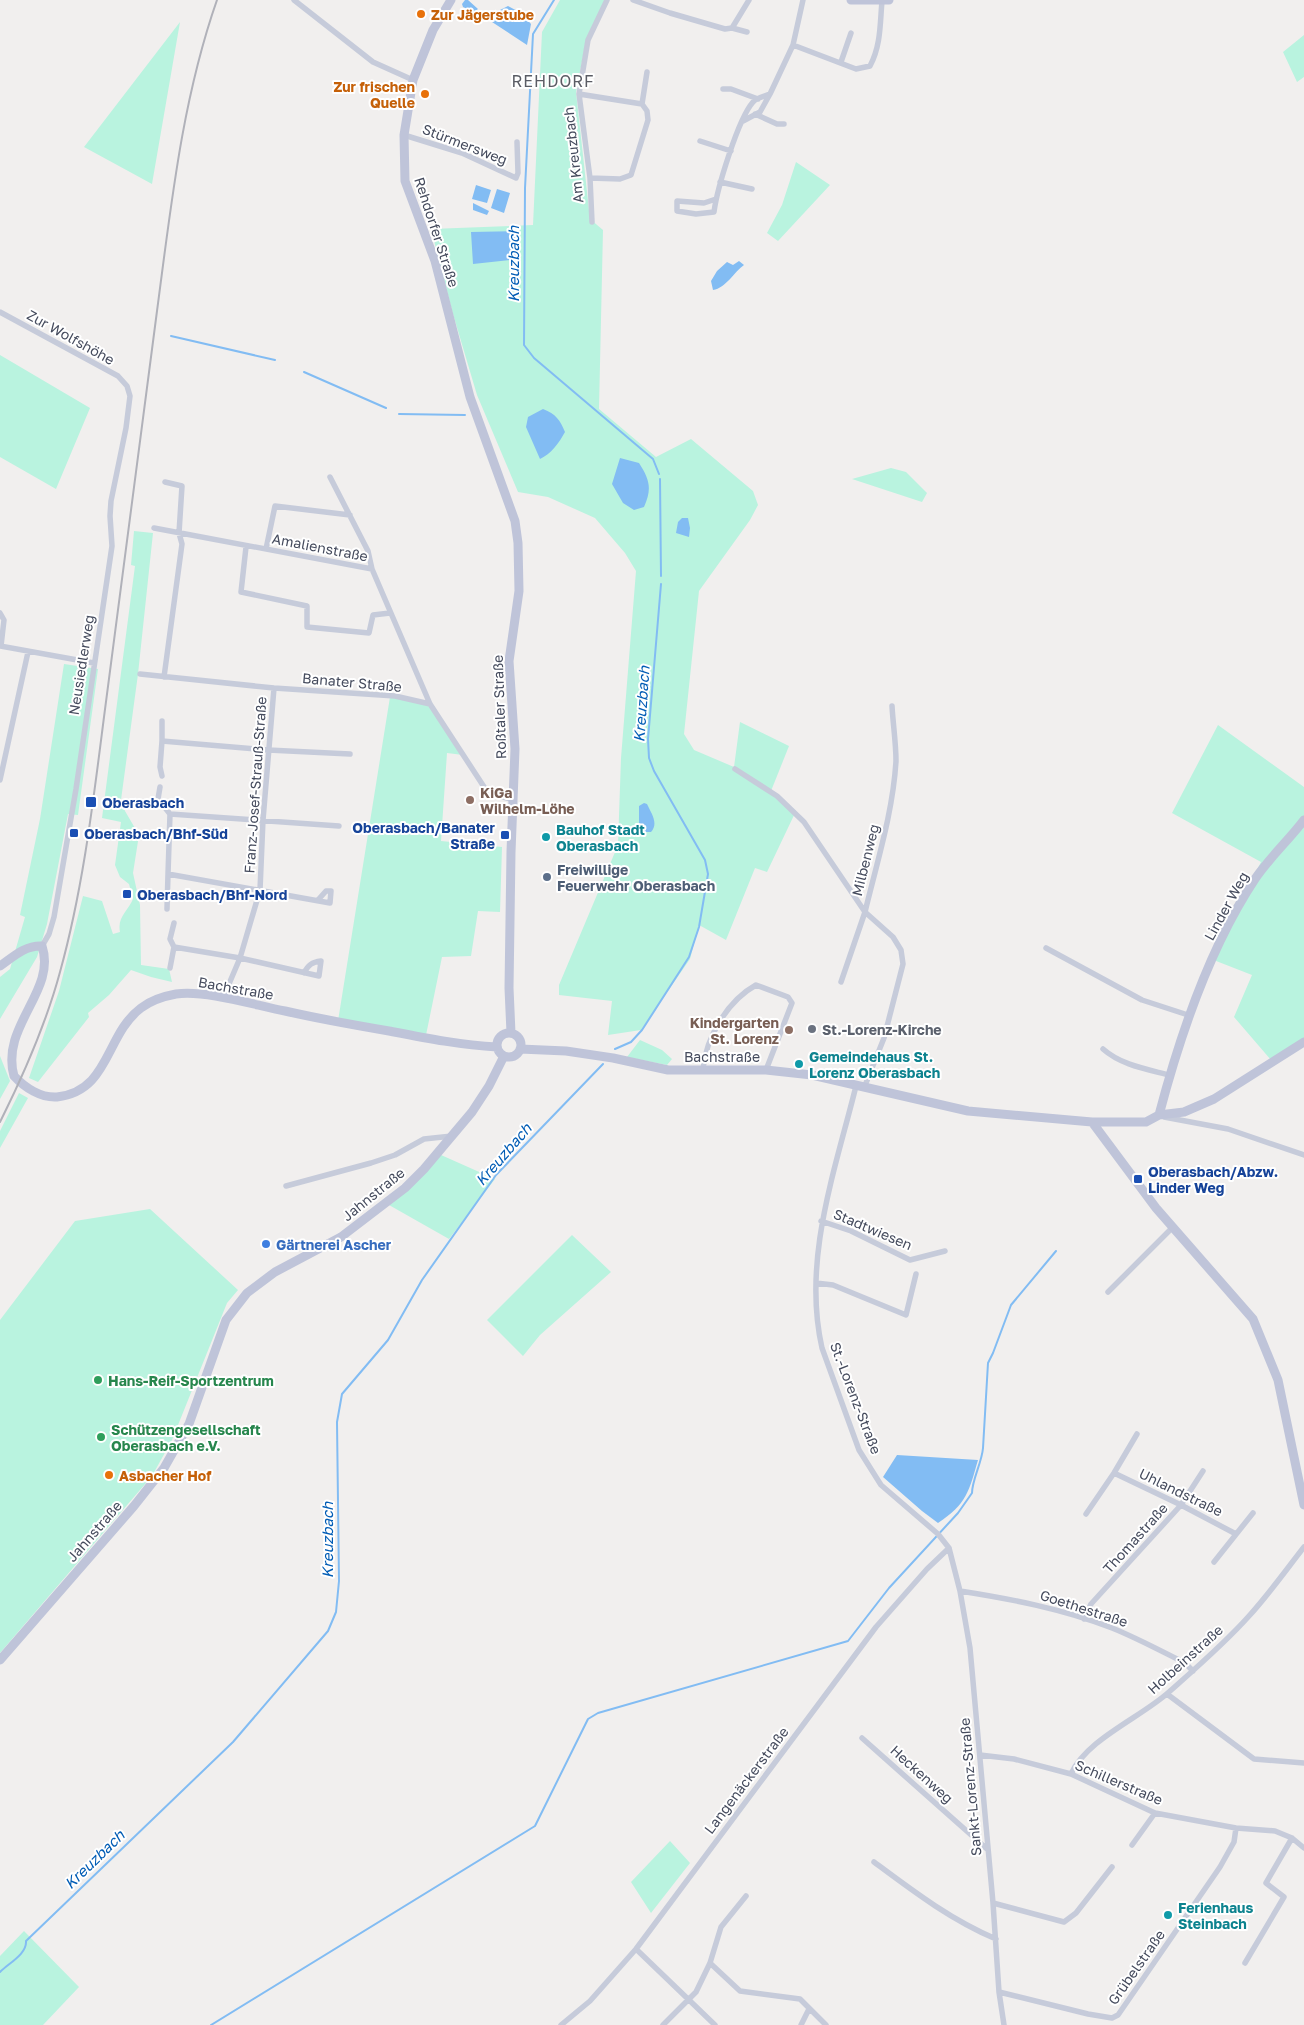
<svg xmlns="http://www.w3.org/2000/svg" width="1304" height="2025" font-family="'Golos Text',sans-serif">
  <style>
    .green { fill: #b9f3df }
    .water { fill: #82bcf3 }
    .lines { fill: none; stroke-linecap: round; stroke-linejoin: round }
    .stream { stroke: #82bcf3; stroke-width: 2 }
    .street { stroke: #c6cbda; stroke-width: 5.5 }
    .secondary { stroke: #bfc4d9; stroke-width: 9 }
    .rail { stroke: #b0b1b9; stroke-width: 2 }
    .food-dot { fill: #e8710a; stroke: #fff; stroke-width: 2 }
    .education-dot { fill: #8d6e63; stroke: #fff; stroke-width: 2 }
    .transit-dot { fill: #1a4fb4; stroke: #fff; stroke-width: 2 }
    .culture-dot { fill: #0f9aa8; stroke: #fff; stroke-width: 2 }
    .service-dot { fill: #5c6f8a; stroke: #fff; stroke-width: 2 }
    .worship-dot { fill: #6b7280; stroke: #fff; stroke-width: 2 }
    .shop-dot { fill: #3f7fe0; stroke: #fff; stroke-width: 2 }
    .leisure-dot { fill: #2e9e5b; stroke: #fff; stroke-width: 2 }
    .labels { text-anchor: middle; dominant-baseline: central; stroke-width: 4; stroke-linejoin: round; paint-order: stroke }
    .food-label { font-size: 14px; font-weight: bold; fill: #c56008; stroke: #fff; text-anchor: start }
    .street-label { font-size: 14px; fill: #454b5d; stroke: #fff }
    .education-label { font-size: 14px; font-weight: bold; fill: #785e54; stroke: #fff; text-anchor: start }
    .transit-label { font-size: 14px; font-weight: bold; fill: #164399; stroke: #fff; text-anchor: start }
    .culture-label { font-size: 14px; font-weight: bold; fill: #0d838f; stroke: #fff; text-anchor: start }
    .service-label { font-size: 14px; font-weight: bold; fill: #4e5e75; stroke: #fff; text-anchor: start }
    .worship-label { font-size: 14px; font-weight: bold; fill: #5b616d; stroke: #fff; text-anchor: start }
    .shop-label { font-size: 14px; font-weight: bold; fill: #366cbe; stroke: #fff; text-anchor: start }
    .leisure-label { font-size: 14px; font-weight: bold; fill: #27864d; stroke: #fff; text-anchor: start }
    .water-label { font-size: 15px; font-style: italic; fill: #015cb5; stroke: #fff }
    .quarter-label { font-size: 16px; letter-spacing: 1px; fill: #5a5c64; stroke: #fff }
  </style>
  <rect width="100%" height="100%" fill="#f1efee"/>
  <path class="green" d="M560,0H605L586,41L576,92L590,219L603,230L599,409L656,457L691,439L753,491L758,505L750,520L699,591L684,734L694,750L734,767L740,722L789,746L771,791L796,811L767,872L755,868L726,940L699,925L690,959L641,1030L608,1035L612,1001L559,995V985L618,845L621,758L636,571L625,553L595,518L548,497L518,492L477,395L453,314L431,229L533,225L542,32Z
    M180,22L152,184L84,147Z
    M1304,35V77L1297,82L1283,52Z
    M796,162L830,185L778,241L767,233L782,205Z
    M0,355L90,408L56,489L0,457Z
    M891,468L906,472L927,493L922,502L852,479Z
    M134,531L153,533L138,674L121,800L125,811L139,835L133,873L140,905L141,965L169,969L172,982L151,977L131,970L109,995L88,1013L89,1017L38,1082L29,1078L59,991L83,896L102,901L113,934L120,932C117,917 128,911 133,899L129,884L120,877L115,865L121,822L102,818L135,566L131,565Z
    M64,664L98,669L78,815L68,814L47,924L37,957L0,1019V977L10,969L25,917L20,915L40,819Z
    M390,697L434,706L463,755L447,753L441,841L502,847L500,912L478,911L471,956L442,957L425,1040L338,1021Z
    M1218,725L1304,787V1039L1271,1060L1234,1017L1252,975L1211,959L1261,862L1172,813Z
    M640,1040L662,1050L672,1059L667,1065L627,1057Z
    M0,1056L10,1081L0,1099Z
    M19,1093L28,1098L0,1148V1131Z
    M441,1155L495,1179L449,1239L389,1205Z
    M150,1209L238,1290L227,1303L172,1440L152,1476L0,1653V1320L75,1221Z
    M572,1235L611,1272L540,1335L523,1356L487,1320Z
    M670,1841L690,1863L651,1913L631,1882Z
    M24,1931L79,1987L43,2025H0V1956Z"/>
  <path class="water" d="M465,0H468L478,9L474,12L463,7L462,4Z
    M508,6L521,13L531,24L527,45L492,22L494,13Z
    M476,185L491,190L487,203L472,199Z
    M497,189L510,193L504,213L491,208Z
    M473,203L489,211L487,215L473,210Z
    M517,231L520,259L473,264L471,232Z
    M739,261L744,265C734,272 726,288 713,290L711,281L717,271L727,262L733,265Z
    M543,409C556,414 560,420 565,432C559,443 551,454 540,459L526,427L528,417Z
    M620,458L639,463C650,480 652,489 644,507L634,510L623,503L612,484Z
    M682,518H688L690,528L689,537L676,533L678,522Z
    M644,803L647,804C651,813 659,823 651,832H646L639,828V806Z
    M897,1455L978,1460C969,1491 967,1504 938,1523L922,1511L883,1477Z"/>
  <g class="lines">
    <path class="stream" d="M554,0L533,34L525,188L524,345L534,358L653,459L659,474
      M171,336L275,360
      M304,372L386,408
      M399,414L465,415
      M660,479L661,576
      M615,1049L631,1042L642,1030L689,957L699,927L708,874L705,860L654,771L649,758L648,739L661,584
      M0,1972C9,1963 27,1954 26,1941L233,1742L328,1631L336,1612L339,1581L337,1422L342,1394L388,1340L422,1280L496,1175L603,1064
      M211,2025L535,1826L588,1719L598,1713L848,1641L889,1588L958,1513L972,1493C972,1480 982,1462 983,1448L988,1363L993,1353L1011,1305L1056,1251"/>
    <path class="street" d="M294,0L373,62L413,80
      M633,0L670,13L725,29L732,28L749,0
      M732,28L747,32
      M793,45L856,69L870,66C881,46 880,23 882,1
      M841,62L851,33
      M723,89H731L758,99
      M579,94L642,104L647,111L648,120L631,175L620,179L590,178
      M642,104L647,72
      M755,114L777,124H784
      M743,121L760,112L770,94
      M404,135L462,153L516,178L518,173L517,142
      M700,141L731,151
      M720,182L752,189
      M716,199L704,203L677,201V211L696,214L714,212C717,189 738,119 753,102C756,98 765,96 770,94L793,45L803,0
      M592,222L590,178L579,94L588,40L607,0
      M0,312L118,376L127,386L130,396L126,428L111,501L110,516L112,546L76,789L54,917L49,934L42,946
      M330,477L368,551L372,569
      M154,528L372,569L430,704L488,793L514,800
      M246,547L241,592L307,606V627L369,633L373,615L390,613
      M266,549L275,506L350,515
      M0,613L4,620L1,646
      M0,646L94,663
      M140,674L274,688L395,696L430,704
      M164,677L182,544L179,533L182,486L165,482
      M162,741V721
      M735,769L777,796L804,822L865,912L841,982
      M162,776L160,767L162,741L268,750L350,754
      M0,780L28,652
      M160,787L158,799L170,814
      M318,900L326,891H331L330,903L168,874L170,814L339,826
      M167,909L168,874
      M174,923L170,939L174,947
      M1046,948L1142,1000L1188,1015
      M170,968L174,947L240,958L319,976L321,961C312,962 308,965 304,973
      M223,998L240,958L260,890L263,820L274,688
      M1103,1049C1121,1065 1146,1069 1169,1075
      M703,1069C706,1038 727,1001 756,985L788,997L792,1003L766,1070
      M856,1086C835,1171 802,1260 822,1348L859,1450L881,1485L938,1534L949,1548L960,1591L970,1648L993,1903L999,1992L1004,2025
      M864,1088L884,1038L903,964L901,950L893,937L865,912C877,862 893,812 896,761C896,743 893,724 892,706
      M1164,1117L1228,1129L1304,1155
      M286,1186L371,1163L395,1155L424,1139L452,1136
      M821,1221L851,1231L910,1260L945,1251
      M816,1283L833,1285L906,1315L916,1274
      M1108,1292L1173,1227
      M1114,1473L1181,1505L1236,1534
      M1086,1514L1114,1473L1137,1434
      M1214,1562L1253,1513
      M960,1591C1011,1599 1063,1609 1112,1628C1137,1638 1161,1651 1185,1663L1193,1671
      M1084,1619L1091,1604L1181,1505L1203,1471
      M1167,1694L1254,1759L1304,1763
      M862,1738L987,1849
      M980,1755L1014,1759L1071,1774L1155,1813L1236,1828L1275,1831L1292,1838L1304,1848
      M1071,1774C1087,1739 1140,1718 1169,1692C1196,1668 1225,1643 1249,1616C1269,1594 1286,1570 1304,1547
      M1132,1845L1155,1813
      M874,1862C913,1891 951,1920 996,1939
      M993,1903L1064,1922L1076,1913L1112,1867
      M636,1949L715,2025
      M710,1963L740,1991L800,1999L826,2025
      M1245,1963L1284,1897L1266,1883L1292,1838
      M999,1992L1088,2014L1112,2018L1118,2015L1220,1867L1234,1842L1236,1828
      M561,2025L590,2001L636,1949L876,1627L927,1569L949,1548
      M663,2025L696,1992L710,1963L721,1927L746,1896
      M801,2025L809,2009"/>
    <path class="secondary" d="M451,0L433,30L413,80L404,135L405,181L435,261L470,397L515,521L518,543L519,591L509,661L515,749L511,852L509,988L511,1033
      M851,0H889
      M0,966C13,957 25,945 42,946C57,991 0,1026 14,1076C25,1088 41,1098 57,1097C110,1091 105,1035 141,1008C150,1001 165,996 176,994C207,990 254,1005 285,1011C319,1019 354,1025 389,1031C425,1038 460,1045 497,1047
      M497 1045a12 12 0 1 1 24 0a12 12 0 1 1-24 0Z
      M520,1049L566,1051L613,1058L668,1070H766L812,1075L968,1111L1092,1122H1146L1159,1115L1184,1112L1214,1099L1304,1042
      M1159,1115C1180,1035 1209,948 1255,879C1269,858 1289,840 1304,820
      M1092,1122L1156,1208L1253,1319L1278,1380L1304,1505
      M0,1660L134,1506L164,1468L189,1424L226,1320L247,1293L275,1272L341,1237L405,1188L424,1169L472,1112L489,1086L504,1056"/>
    <path class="rail" d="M0,1122C24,1074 46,1024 60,972C83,889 93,803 104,717C121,581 139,446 157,311C171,206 182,100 217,0"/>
  </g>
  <g class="food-dot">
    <circle cx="421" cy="14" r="5"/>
    <circle cx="425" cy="94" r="5"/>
    <circle cx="109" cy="1475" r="5"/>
  </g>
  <g class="education-dot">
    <circle cx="470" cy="800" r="5"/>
    <circle cx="789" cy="1030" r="5"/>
  </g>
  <g class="transit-dot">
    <rect x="85" y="796" width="12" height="12" rx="2.5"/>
    <rect x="69" y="828" width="10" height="10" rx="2.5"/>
    <rect x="500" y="830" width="10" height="10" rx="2.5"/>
    <rect x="122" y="889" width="10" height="10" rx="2.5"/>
    <rect x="1133" y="1174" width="10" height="10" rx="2.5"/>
  </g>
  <g class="culture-dot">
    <circle cx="546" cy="837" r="5"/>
    <circle cx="799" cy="1064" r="5"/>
    <circle cx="1168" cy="1915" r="5"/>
  </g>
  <circle class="service-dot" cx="547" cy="877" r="5"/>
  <circle class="worship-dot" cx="812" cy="1029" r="5"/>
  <circle class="shop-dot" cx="266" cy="1244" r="5"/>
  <g class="leisure-dot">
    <circle cx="98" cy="1380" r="5"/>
    <circle cx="101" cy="1437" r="5"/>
  </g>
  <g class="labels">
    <g class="food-label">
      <text x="431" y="14">Zur Jägerstube</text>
      <text x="415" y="86" text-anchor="end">Zur frischen<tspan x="415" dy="16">Quelle</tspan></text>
      <text x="119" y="1475">Asbacher Hof</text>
    </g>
    <g class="street-label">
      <text transform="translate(465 144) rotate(21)">Stürmersweg</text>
      <text transform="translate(573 155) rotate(-96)">Am Kreuzbach</text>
      <text transform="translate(437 232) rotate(72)">Rehdorfer Straße</text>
      <text transform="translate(71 337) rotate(29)">Zur Wolfshöhe</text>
      <text transform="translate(320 547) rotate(11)">Amalienstraße</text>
      <text transform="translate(81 665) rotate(-81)">Neusiedlerweg</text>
      <text transform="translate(352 682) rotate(5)">Banater Straße</text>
      <text transform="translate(499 707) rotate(-92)">Roßtaler Straße</text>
      <text transform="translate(255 785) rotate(-86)">Franz-Josef-Strauß-Straße</text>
      <text transform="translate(865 860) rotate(-76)">Milbenweg</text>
      <text transform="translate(1226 906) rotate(-61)">Linder Weg</text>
      <text transform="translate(236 988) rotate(10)">Bachstraße</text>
      <text x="722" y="1056">Bachstraße</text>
      <text transform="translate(373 1194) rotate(-39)">Jahnstraße</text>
      <text transform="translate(873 1229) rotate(23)">Stadtwiesen</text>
      <text transform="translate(856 1398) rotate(69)">St.-Lorenz-Straße</text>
      <text transform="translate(1181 1492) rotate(26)">Uhlandstraße</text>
      <text transform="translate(94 1531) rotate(-49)">Jahnstraße</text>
      <text transform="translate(1135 1538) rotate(-48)">Thomastraße</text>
      <text transform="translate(1084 1608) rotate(18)">Goethestraße</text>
      <text transform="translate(1185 1659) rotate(-42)">Holbeinstraße</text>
      <text transform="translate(922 1774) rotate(42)">Heckenweg</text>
      <text transform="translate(746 1780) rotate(-53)">Langenäckerstraße</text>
      <text transform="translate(1119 1782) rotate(23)">Schillerstraße</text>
      <text transform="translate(970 1787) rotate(-95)">Sankt-Lorenz-Straße</text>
      <text transform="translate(1136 1967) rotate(-55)">Grübelstraße</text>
    </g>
    <g class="education-label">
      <text x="480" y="792">KiGa<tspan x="480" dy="16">Wilhelm-Löhe</tspan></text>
      <text x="779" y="1022" text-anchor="end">Kindergarten<tspan x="779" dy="16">St. Lorenz</tspan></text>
    </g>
    <g class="transit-label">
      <text x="102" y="802">Oberasbach</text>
      <text x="495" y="827" text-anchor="end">Oberasbach/Banater<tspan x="495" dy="16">Straße</tspan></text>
      <text x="84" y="833">Oberasbach/Bhf-Süd</text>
      <text x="137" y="894">Oberasbach/Bhf-Nord</text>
      <text x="1148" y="1171">Oberasbach/Abzw.<tspan x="1148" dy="16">Linder Weg</tspan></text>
    </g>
    <g class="culture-label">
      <text x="556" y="829">Bauhof Stadt<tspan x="556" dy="16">Oberasbach</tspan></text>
      <text x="809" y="1056">Gemeindehaus St.<tspan x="809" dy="16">Lorenz Oberasbach</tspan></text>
      <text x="1178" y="1907">Ferienhaus<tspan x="1178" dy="16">Steinbach</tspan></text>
    </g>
    <g class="service-label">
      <text x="557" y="869">Freiwillige<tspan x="557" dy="16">Feuerwehr Oberasbach</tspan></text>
    </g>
    <g class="worship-label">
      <text x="822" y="1029">St.-Lorenz-Kirche</text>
    </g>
    <g class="shop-label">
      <text x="276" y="1244">Gärtnerei Ascher</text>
    </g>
    <g class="leisure-label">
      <text x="108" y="1380">Hans-Reif-Sportzentrum</text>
      <text x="111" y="1429">Schützengesellschaft<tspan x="111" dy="16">Oberasbach e.V.</tspan></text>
    </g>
    <g class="water-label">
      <text transform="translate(513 264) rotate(-90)">Kreuzbach</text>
      <text transform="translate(641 704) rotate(-86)">Kreuzbach</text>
      <text transform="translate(503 1154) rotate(-49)">Kreuzbach</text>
      <text transform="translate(327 1540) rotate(-90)">Kreuzbach</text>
      <text transform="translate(94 1859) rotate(-44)">Kreuzbach</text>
    </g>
    <g class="quarter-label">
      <text x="553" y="81">REHDORF</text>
    </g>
  </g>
</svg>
